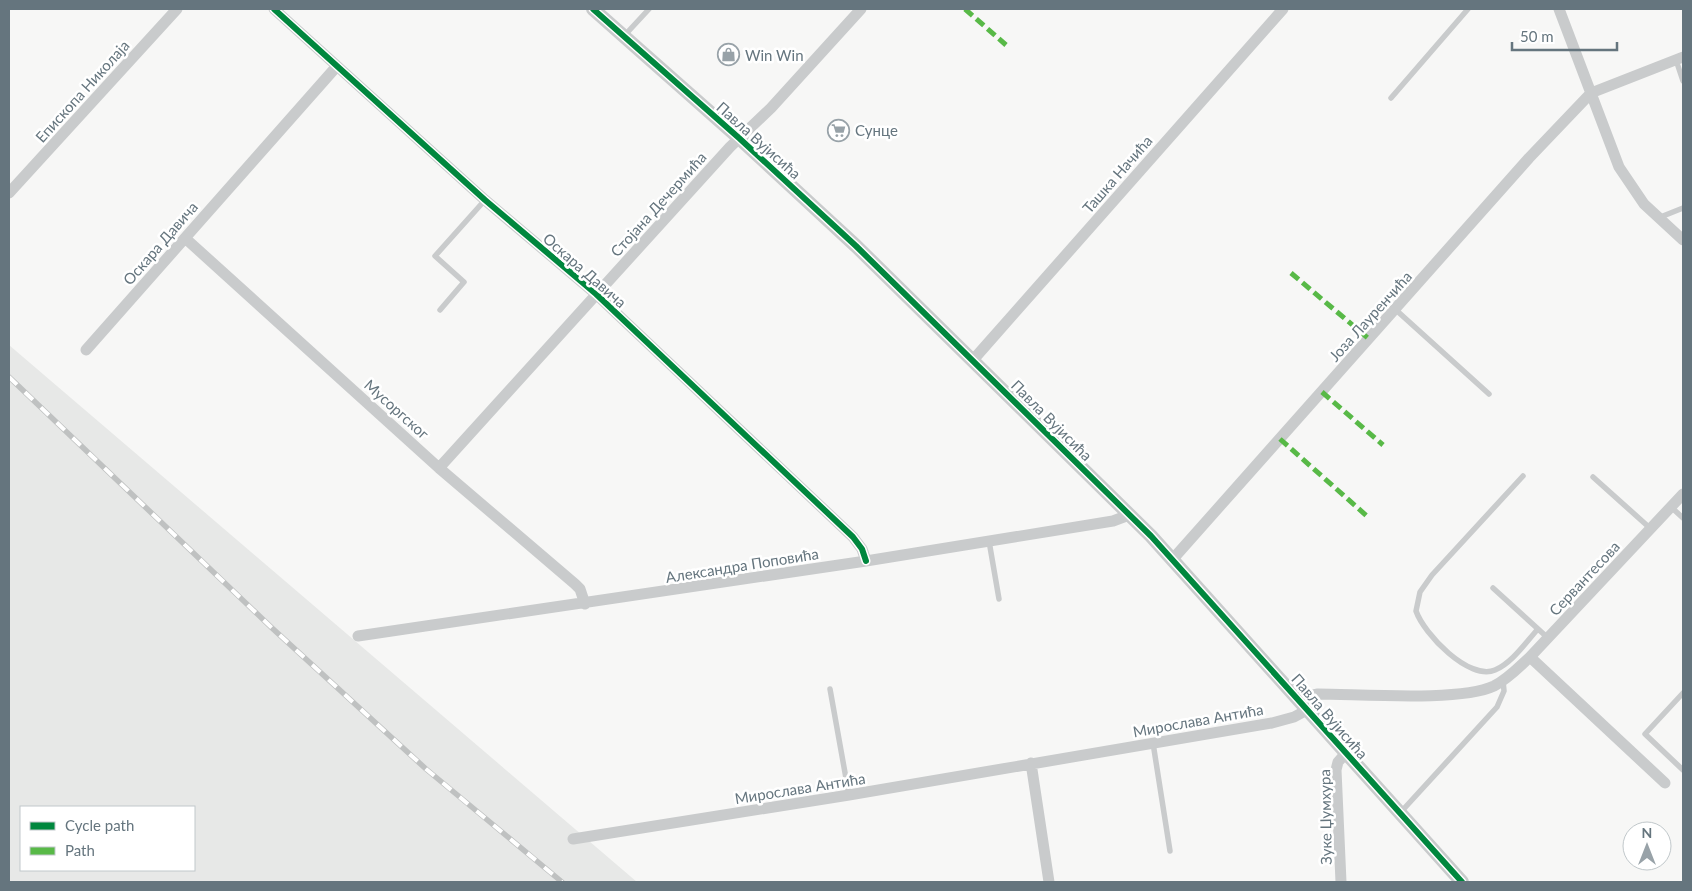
<svg xmlns="http://www.w3.org/2000/svg" width="1692" height="891" font-family="Lato,sans-serif">
  <style>
    .built { fill: #e7e8e7; fill-rule: evenodd }
    .lines { fill: none; stroke-linecap: round; stroke-linejoin: round }
    .service { stroke: #c9cbcc; stroke-width: 5.5 }
    .minor { stroke: #c9cbcc; stroke-width: 11 }
    .tertiary { stroke: #c9cbcc; stroke-width: 14 }
    .rail-casing { stroke: #bfc1c1; stroke-width: 5.5 }
    .rail { stroke: #fff; stroke-width: 4; stroke-dasharray: 11; stroke-linecap: butt }
    .quiet { stroke: #58b947; stroke-width: 5; stroke-dasharray: 10 5; stroke-linecap: butt }
    .cycleway-casing { stroke: #fff; stroke-width: 9 }
    .cycleway { stroke: #00873e; stroke-width: 6 }
    .labels { text-anchor: middle; dominant-baseline: central; stroke-width: 5; stroke-linejoin: round; paint-order: stroke }
    .poi-label { font-size: 15px; fill: #65757e; stroke: #fff; text-anchor: start }
    .street-label { font-size: 15px; fill: #65757e; stroke: #fff }
  </style>
  <rect width="100%" height="100%" fill="#f7f7f6"/>
  <path class="built" d="M9,345L637,882H9ZM21,807H194V870H21Z"/>
  <g class="lines">
    <path class="service" d="M624,36L649,9
      M1676,60L1683,81
      M1391,98L1468,9
      M1658,218L1683,208
      M440,310L464,282L435,256L485,200
      M1396,310L1489,394
      M1523,476L1432,575L1420,592L1416,611C1424,634 1469,681 1495,670C1512,663 1526,642 1538,629
      M1593,477L1651,529
      M1671,507L1683,518
      M989,541L999,599
      M1493,588L1548,638
      M830,689L849,795
      M1683,693L1645,734L1683,770
      M1153,743L1170,851
      M1400,813L1497,707L1504,691L1503,680"/>
    <path class="minor" d="M274,9L485,200L596,294L853,537L862,549L866,561
      M1559,9L1619,167L1644,204L1683,240
      M9,193L177,9
      M185,238L439,468L575,584L580,589L585,604
      M86,350L337,66
      M973,360L1283,9
      M439,468L730,147L771,108L861,9
      M1172,560L1529,158L1591,93L1683,57
      M358,636L866,561L1113,521L1129,515
      M1530,657L1665,783
      M1298,698L1318,694C1359,694 1460,702 1494,686C1508,679 1519,667 1530,657L1683,494
      M1031,763L1049,882
      M573,839L849,795L1272,723L1294,717L1307,710
      M1341,882L1336,770L1338,762L1345,754"/>
    <path class="tertiary" d="M593,9L739,138L856,246L1151,536L1462,882"/>
    <defs>
      <path id="rail" d="M9,377L272,628L426,769L562,882"/>
    </defs>
    <use href="#rail" class="rail-casing"/>
    <use href="#rail" class="rail"/>
    <path class="quiet" d="M965,9L1006,45
      M1291,273L1369,339
      M1322,392L1383,445
      M1280,439L1368,517"/>
    <defs>
      <path id="cycleway" d="M274,9L485,200L596,294L853,537L862,549L866,561
        M593,9L739,138L856,246L1151,536L1462,882"/>
    </defs>
    <use href="#cycleway" class="cycleway-casing"/>
    <use href="#cycleway" class="cycleway"/>
  </g>
  <defs>
    <symbol id="shop-ring" viewBox="-11 -11 22 22"><circle r="9.5" fill="#fff" stroke="#98a2a8" stroke-width="1.5"/><path d="M-5-2.5h2.3a2.7 3.5 0 0 1 5.4 0H5L5.5 6h-11ZM-1.5-2.5h3a1.5 2.3 0 0 0-3 0Z" fill="#98a2a8"/></symbol>
    <symbol id="supermarket-ring" viewBox="-11 -11 22 22"><circle r="9.5" fill="#fff" stroke="#98a2a8" stroke-width="1.5"/><path d="M-6-5.5h2.5l.6 2H6L4.5 2H-2.5L-4.4-4H-6ZM-1.5 3.2a1.3 1.3 0 1 0 .1 0ZM3 3.2a1.3 1.3 0 1 0 .1 0Z" fill="#98a2a8"/></symbol>
  </defs>
  <g fill-rule="evenodd">
    <use href="#shop-ring" x="716" y="42" width="25" height="25"/>
    <use href="#supermarket-ring" x="826" y="118" width="25" height="25"/>
  </g>
  <g class="labels">
    <g class="poi-label">
      <text x="745" y="55">Win Win</text>
      <text x="855" y="130">Сунце</text>
    </g>
    <g class="street-label">
      <text transform="translate(82 91) rotate(-48)">Епископа Николаја</text>
      <text transform="translate(759 140) rotate(42)">Павла Вујисића</text>
      <text transform="translate(1117 174) rotate(-49)">Ташка Начића</text>
      <text transform="translate(658 204) rotate(-48)">Стојана Дечермића</text>
      <text transform="translate(160 243) rotate(-49)">Оскара Давича</text>
      <text transform="translate(585 270) rotate(41)">Оскара Давича</text>
      <text transform="translate(1370 316) rotate(-48)">Јоза Лауренчића</text>
      <text transform="translate(397 409) rotate(42)">Мусоргског</text>
      <text transform="translate(1052 420) rotate(45)">Павла Вујисића</text>
      <text transform="translate(742 565) rotate(-9)">Александра Поповића</text>
      <text transform="translate(1584 578) rotate(-47)">Сервантесова</text>
      <text transform="translate(1330 716) rotate(49)">Павла Вујисића</text>
      <text transform="translate(1198 720) rotate(-10)">Мирослава Антића</text>
      <text transform="translate(800 788) rotate(-9)">Мирослава Антића</text>
      <text transform="translate(1325 817) rotate(-91)">Зуке Џумхура</text>
    </g>
  </g>
  <rect width="1692" height="891" fill="none" stroke="#65757e" stroke-width="20"/>
  <rect x="20" y="806" width="175" height="65" fill="#ffffff" stroke="#c1c8cb"/>
  <rect x="30" y="822" width="25" height="8" fill="#00873e" stroke="#c1c8cb"/>
  <text x="65" y="831" font-size="15" fill="#65757e">Cycle path</text>
  <rect x="30" y="847" width="25" height="8" fill="#58b947" stroke="#c1c8cb"/>
  <text x="65" y="856" font-size="15" fill="#65757e">Path</text>
  <g transform="translate(1647 846)"><circle r="24" fill="#ffffff" stroke="#c1c8cb"/>
  <path d="M0-4L9 19L0 12L-9 19Z" fill="#98a2a8"/>
  <text y="-8" font-size="14" font-weight="bold" text-anchor="middle" fill="#65757e">N</text>
  </g>
  <path d="M1512 42v8h105v-8" fill="none" stroke="#65757e" stroke-width="2.5"/>
  <text x="1520" y="42" font-size="15" fill="#65757e" stroke="#ffffff" stroke-width="4" paint-order="stroke">50 m</text>
</svg>
